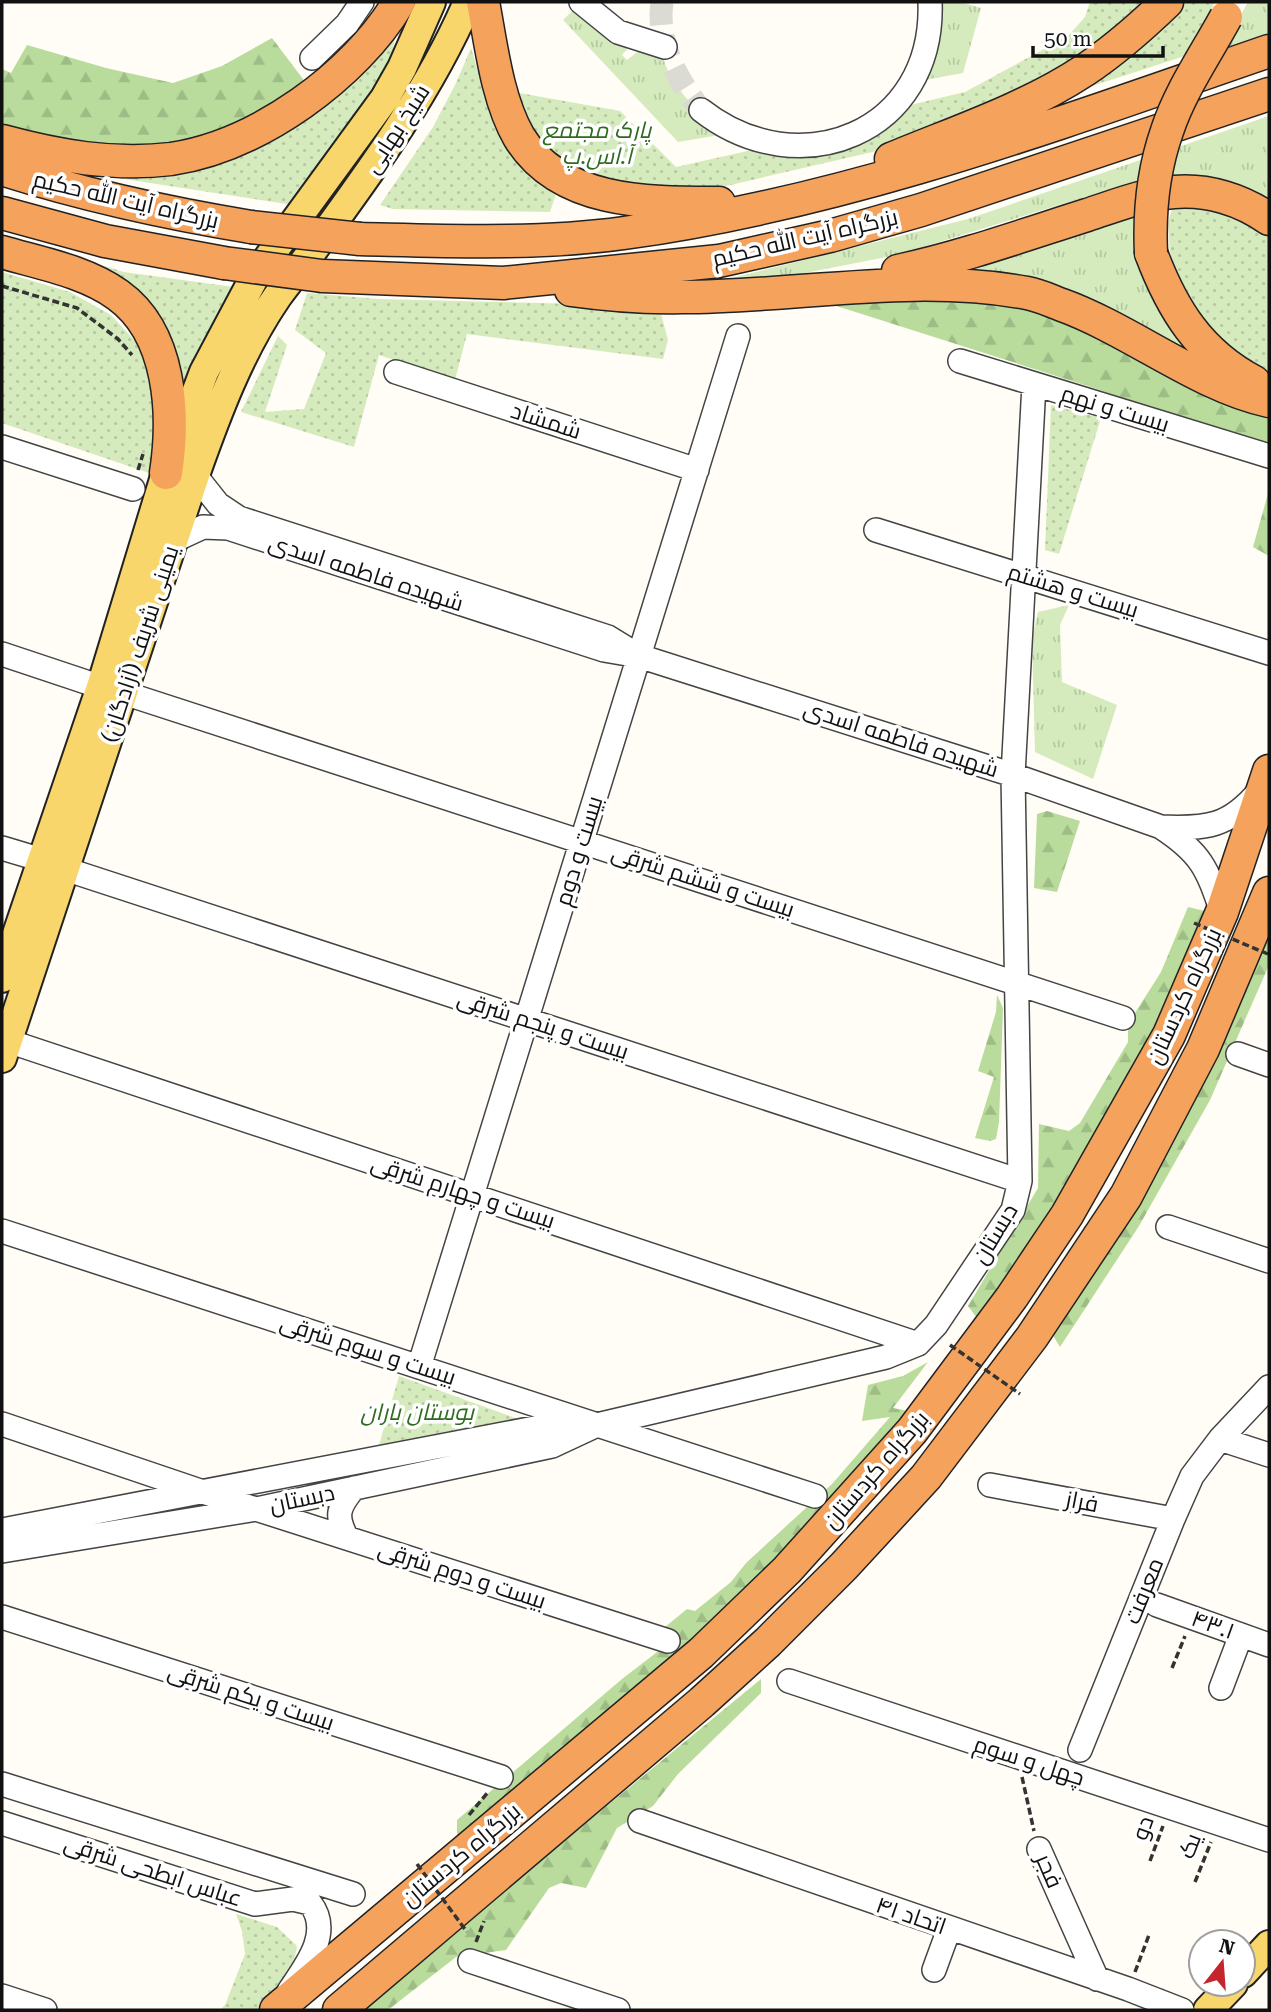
<svg xmlns="http://www.w3.org/2000/svg" width="1271" height="2012" font-family="'Roboto Serif',Cairo,serif">
  <style>
    .grass { fill: url(#grass-tufts) }
    .forest { fill: url(#forest-firs) }
    .park { fill: url(#park-dots) }
    .lines { fill: none; stroke-linecap: round; stroke-linejoin: round }
    .minor-tunnel { stroke: #dbdad3; stroke-width: 23; stroke-dasharray: 23 11; stroke-linecap: butt }
    .minor-casing { stroke: #444; stroke-width: 26 }
    .major-casing { stroke: #222; stroke-width: 32 }
    .highway-casing { stroke: #222; stroke-width: 35 }
    .path { stroke: #333; stroke-width: 3.5; stroke-dasharray: 7 3.5; stroke-linecap: butt }
    .minor { stroke: #fff; stroke-width: 23 }
    .major { stroke: #f9d66b; stroke-width: 28 }
    .highway { stroke: #f5a25d; stroke-width: 32 }
    .highway-bridge-casing { stroke: #222; stroke-width: 35; stroke-linecap: butt }
    .path-bridge { stroke: #333; stroke-width: 3.5; stroke-dasharray: 7 3.5; stroke-linecap: butt }
    .highway-bridge { stroke: #f5a25d; stroke-width: 32 }
    .labels { text-anchor: middle; dominant-baseline: central; stroke-width: 7; stroke-linejoin: round; paint-order: stroke }
    .street-label { font-size: 23px; fill: #111; stroke: #fff }
    .park-label { font-size: 23px; font-style: italic; fill: #2f6b1f; stroke: #fff }
  </style>
  <defs>
    <pattern id="grass-tufts" width="24" height="20" patternUnits="userSpaceOnUse" patternTransform="scale(1.75)"><rect width="24" height="20" fill="#d5ebbd"/><path d="M3 7l-1-3M5 7V3M7 7l1-3M15 17l-1-3M17 17v-4M19 17l1-3" fill="none" stroke="#b6c8a1"/></pattern>
    <pattern id="forest-firs" width="22" height="20" patternUnits="userSpaceOnUse" patternTransform="scale(1.75)"><rect width="22" height="20" fill="#b9dc9c"/><path d="M5 1l3.5 6h-7zM16 11l3.5 6h-7z" fill="#9ebc85"/></pattern>
    <pattern id="park-dots" width="8" height="8" patternUnits="userSpaceOnUse" patternTransform="scale(1.75)"><rect width="8" height="8" fill="#d5ebbd"/><path d="M2 2h.1M6 6h.1" fill="none" stroke="#b6c8a1" stroke-width="1.8" stroke-linecap="round"/></pattern>
  </defs>
  <rect width="100%" height="100%" fill="#fffdf5"/>
  <path class="grass" d="M935,2H960L981,8L963,73L919,81Z
    M1248,2H1269V38L1218,56Z
    M574,9L604,37L629,47L622,55L627,60L645,46L661,50C669,87 697,111 726,134L678,142L563,20Z
    M1269,116V206L1143,182L1095,194L897,255L758,282L724,280L968,219Z
    M1136,204C1138,224 1137,245 1142,264C1151,303 1173,334 1198,365L959,270Z
    M1069,605L1060,625L1062,682L1117,705L1093,779L1035,752L1032,638L1038,612Z"/>
  <path class="forest" d="M272,38L309,87L237,129L150,148L85,150L2,131V69L11,73L27,45L106,68L173,83L222,66Z
    M821,301L993,302L1047,314L1224,399L1269,415V450L1094,388Z
    M1269,490V556L1253,547Z
    M1047,811L1080,821L1057,892L1034,888L1037,814Z
    M1188,907L1205,911L1177,984L1063,1195L980,1322L968,1306L1038,1188L1039,1124L1069,1131L1080,1123L1128,1042V1024L1161,972Z
    M1269,922V965L1210,1100L1139,1226L1060,1347L1051,1332Z
    M997,995L1003,1008L999,1122L996,1139L990,1141L975,1138L994,1077L978,1071L996,1012Z
    M928,1362L893,1408L908,1411L821,1518L709,1627L457,1841V1820L622,1679L674,1639L659,1632L687,1609L695,1611L731,1582L746,1563L832,1484L890,1417L862,1421L868,1385L903,1376Z
    M761,1679V1693L678,1774L653,1806L617,1828L586,1888L561,1883L549,1888L506,1950L456,1957L388,2010H359Z"/>
  <path class="park" d="M1090,2H1150L1072,61L907,144L700,192L578,176L528,128L514,92L620,111L676,167L752,150L819,151L902,107L965,92L1068,36L1085,17Z
    M1180,2H1215L1188,55L1055,98Z
    M397,26L392,55L369,98L294,205L98,175L324,103L347,87Z
    M471,48L490,111L557,191L550,212L393,209L380,205L433,127L456,83Z
    M1175,200L1211,203L1269,230V383L1236,365L1184,296L1170,252L1168,222Z
    M2,235L124,272L241,288L184,404L180,370L162,328L2,246Z
    M2,272L70,292L111,315L150,357L162,442L149,473L2,423Z
    M307,293L378,299L659,306L668,340L663,359L467,334L455,380L379,355L354,447L241,412L278,336L287,345L265,412L304,409L326,353L295,330Z
    M1051,405L1101,418L1059,554L1045,550Z
    M399,1376L518,1419L379,1445Z
    M236,1914L277,1927L297,1946L293,1967L277,1993L257,2010H220L225,2005L245,1954L242,1931Z"/>
  <g class="lines">
    <path class="minor-tunnel" d="M662,2C656,42 677,80 701,110"/>
    <defs>
      <path id="minor" d="M581,2L618,32L665,47
        M312,58L347,24L362,2
        M701,110C799,187 935,133 930,2
        M960,361L1269,456
        M396,372L697,470
        M2,447L133,489
        M876,530L1269,653
        M175,540L203,527L228,528L604,650L639,656L608,637L239,518L218,504L195,475
        M2,654L101,687
        M639,656L1013,775L1161,827
        M124,693L1123,1018
        M2,848L42,860
        M65,869L1020,1181
        M1222,912C1207,868 1201,853 1161,827C1206,829 1229,827 1259,791
        M8,1041L918,1344
        M1238,1054L1269,1065
        M1168,1227L1269,1261
        M2,1231L815,1496
        M419,1367L738,336
        M2,1424L203,1492L668,1641
        M1220,1439L1269,1455
        M990,1485L1173,1519
        M2,1530L545,1426L580,1425
        M347,1538C335,1516 338,1507 354,1488
        M2,1551L256,1509L552,1446L597,1425L886,1357L918,1344L936,1325L1013,1210L1020,1181L1013,775L1034,384
        M1157,1605L1269,1645
        M2,1617L501,1777
        M789,1681L1269,1840
        M1221,1688L1241,1635
        M1080,1750L1173,1519L1192,1476L1220,1439L1269,1387
        M2,1784L353,1894
        M640,1821L1128,1989L1182,2010
        M2,1823L255,1904L293,1899L310,1903C333,1932 306,1966 289,1991
        M1039,1849L1097,1979
        M470,1961L618,2010
        M934,1970L949,1929
        M2,1996L45,2010"/>
      <path id="major" d="M2,978L101,687L166,473L204,372L255,276L385,98L402,68L431,2
        M2,1058L195,475C217,413 240,351 277,297C290,279 304,263 316,246C373,168 430,90 468,2
        M1243,1973L1269,1945
        M1208,2010L1233,1984"/>
      <path id="highway" d="M483,2C491,44 497,99 519,137C560,204 648,203 719,203
        M2,141C57,156 114,166 171,159C258,146 355,76 399,2
        M891,159C956,132 1026,109 1085,70C1115,50 1141,27 1167,2
        M2,169C84,195 166,213 251,227
        M2,213L105,241L224,263
        M360,239C448,241 537,245 624,233C848,202 1057,124 1269,51
        M2,252C39,263 85,271 118,295C171,333 175,414 166,473
        M1151,253C1172,309 1199,353 1254,382
        M898,271C962,257 1024,235 1087,215C1115,206 1144,194 1174,192C1208,189 1242,200 1269,219
        M322,276L503,283L719,261L830,236L921,210L1269,94
        M571,290C607,295 645,298 682,297C797,297 912,272 1027,293C1039,295 1051,301 1062,305C1131,330 1199,386 1269,401
        M276,2010L701,1653L787,1570L912,1431L1012,1297L1067,1215L1169,1035L1222,912L1269,771
        M339,2010L702,1702L768,1642L844,1566L926,1477L1032,1337L1126,1196L1203,1049L1269,893"/>
    </defs>
    <use href="#minor" class="minor-casing"/>
    <use href="#major" class="major-casing"/>
    <use href="#highway" class="highway-casing"/>
    <path class="path" d="M2,286L77,308L118,339L132,355
      M138,470L143,454
      M1172,1668L1185,1636
      M1022,1777L1034,1831
      M469,1815L489,1791
      M1150,1861L1163,1826
      M1195,1882L1211,1842
      M476,1942L484,1921
      M1135,1972L1149,1935"/>
    <use href="#minor" class="minor"/>
    <use href="#major" class="major"/>
    <use href="#highway" class="highway"/>
    <defs>
      <path id="highway-bridge" d="M251,227L360,239
        M1151,253C1149,211 1153,171 1167,131C1180,91 1206,54 1226,17
        M224,263L322,276"/>
    </defs>
    <use href="#highway-bridge" class="highway-bridge-casing"/>
    <path class="path-bridge" d="M1194,923L1268,954
      M950,1345L1020,1394
      M417,1864L467,1932"/>
    <use href="#highway-bridge" class="highway-bridge"/>
  </g>
  <g class="labels">
    <g class="street-label">
      <text transform="translate(397 129) rotate(-57)">شیخ بهایی</text>
      <text transform="translate(126 200) rotate(13)">بزرگراه آیت الله حکیم</text>
      <text transform="translate(805 238) rotate(-13)">بزرگراه آیت الله حکیم</text>
      <text transform="translate(1115 409) rotate(17)">بیست و نهم</text>
      <text transform="translate(546 421) rotate(18)">شمشاد</text>
      <text transform="translate(366 573) rotate(18)">شهیده فاطمه اسدی</text>
      <text transform="translate(1073 591) rotate(17)">بیست و هشتم</text>
      <text transform="translate(140 644) rotate(-72)">یمینی شریف (آزادگان)</text>
      <text transform="translate(901 739) rotate(18)">شهیده فاطمه اسدی</text>
      <text transform="translate(579 851) rotate(-73)">بیست و دوم</text>
      <text transform="translate(703 881) rotate(18)">بیست و ششم شرقی</text>
      <text transform="translate(1184 996) rotate(-65)">بزرگراه کردستان</text>
      <text transform="translate(543 1025) rotate(18)">بیست و پنجم شرقی</text>
      <text transform="translate(463 1192) rotate(18)">بیست و چهارم شرقی</text>
      <text transform="translate(995 1234) rotate(-59)">دبستان</text>
      <text transform="translate(368 1350) rotate(18)">بیست و سوم شرقی</text>
      <text transform="translate(876 1470) rotate(-49)">بزرگراه کردستان</text>
      <text transform="translate(302 1499) rotate(-12)">دبستان</text>
      <text transform="translate(1082 1502) rotate(11)">فراز</text>
      <text transform="translate(462 1575) rotate(18)">بیست و دوم شرقی</text>
      <text transform="translate(1144 1591) rotate(-68)">معرفت</text>
      <text transform="translate(1213 1625) rotate(20)">۴۳.۱</text>
      <text transform="translate(251 1697) rotate(18)">بیست و یکم شرقی</text>
      <text transform="translate(1029 1761) rotate(18)">چهل و سوم</text>
      <text transform="translate(1143 1828) rotate(-70)">دو</text>
      <text transform="translate(1190 1846) rotate(-69)">یک</text>
      <text transform="translate(461 1855) rotate(-40)">بزرگراه کردستان</text>
      <text transform="translate(153 1871) rotate(18)">عباس ابطحی شرقی</text>
      <text transform="translate(1049 1871) rotate(67)">فجر</text>
      <text transform="translate(911 1916) rotate(19)">اتحاد ۴۱</text>
    </g>
    <g class="park-label">
      <text x="597" y="130">پارک مجتمع<tspan x="597" dy="26">آ.اس.پ</tspan></text>
      <text x="417" y="1412">بوستان باران</text>
    </g>
  </g>
  <rect width="1271" height="2012" fill="none" stroke="#111111" stroke-width="7"/>
  <g transform="translate(1222 1963) rotate(17)"><circle r="33" fill="#ffffff" stroke="#a0a0a0" stroke-width="2"/>
  <path d="M0-5L12 26L0 18L-12 26Z" fill="#c4262e"/>
  <text y="-10" font-size="19" font-weight="bold" text-anchor="middle" fill="#111111">N</text>
  </g>
  <path d="M1033 46v10h130v-10" fill="none" stroke="#111111" stroke-width="3.5"/>
  <text x="1044" y="46" font-size="21" fill="#111111" stroke="#ffffff" stroke-width="5" paint-order="stroke">50 m</text>
</svg>
